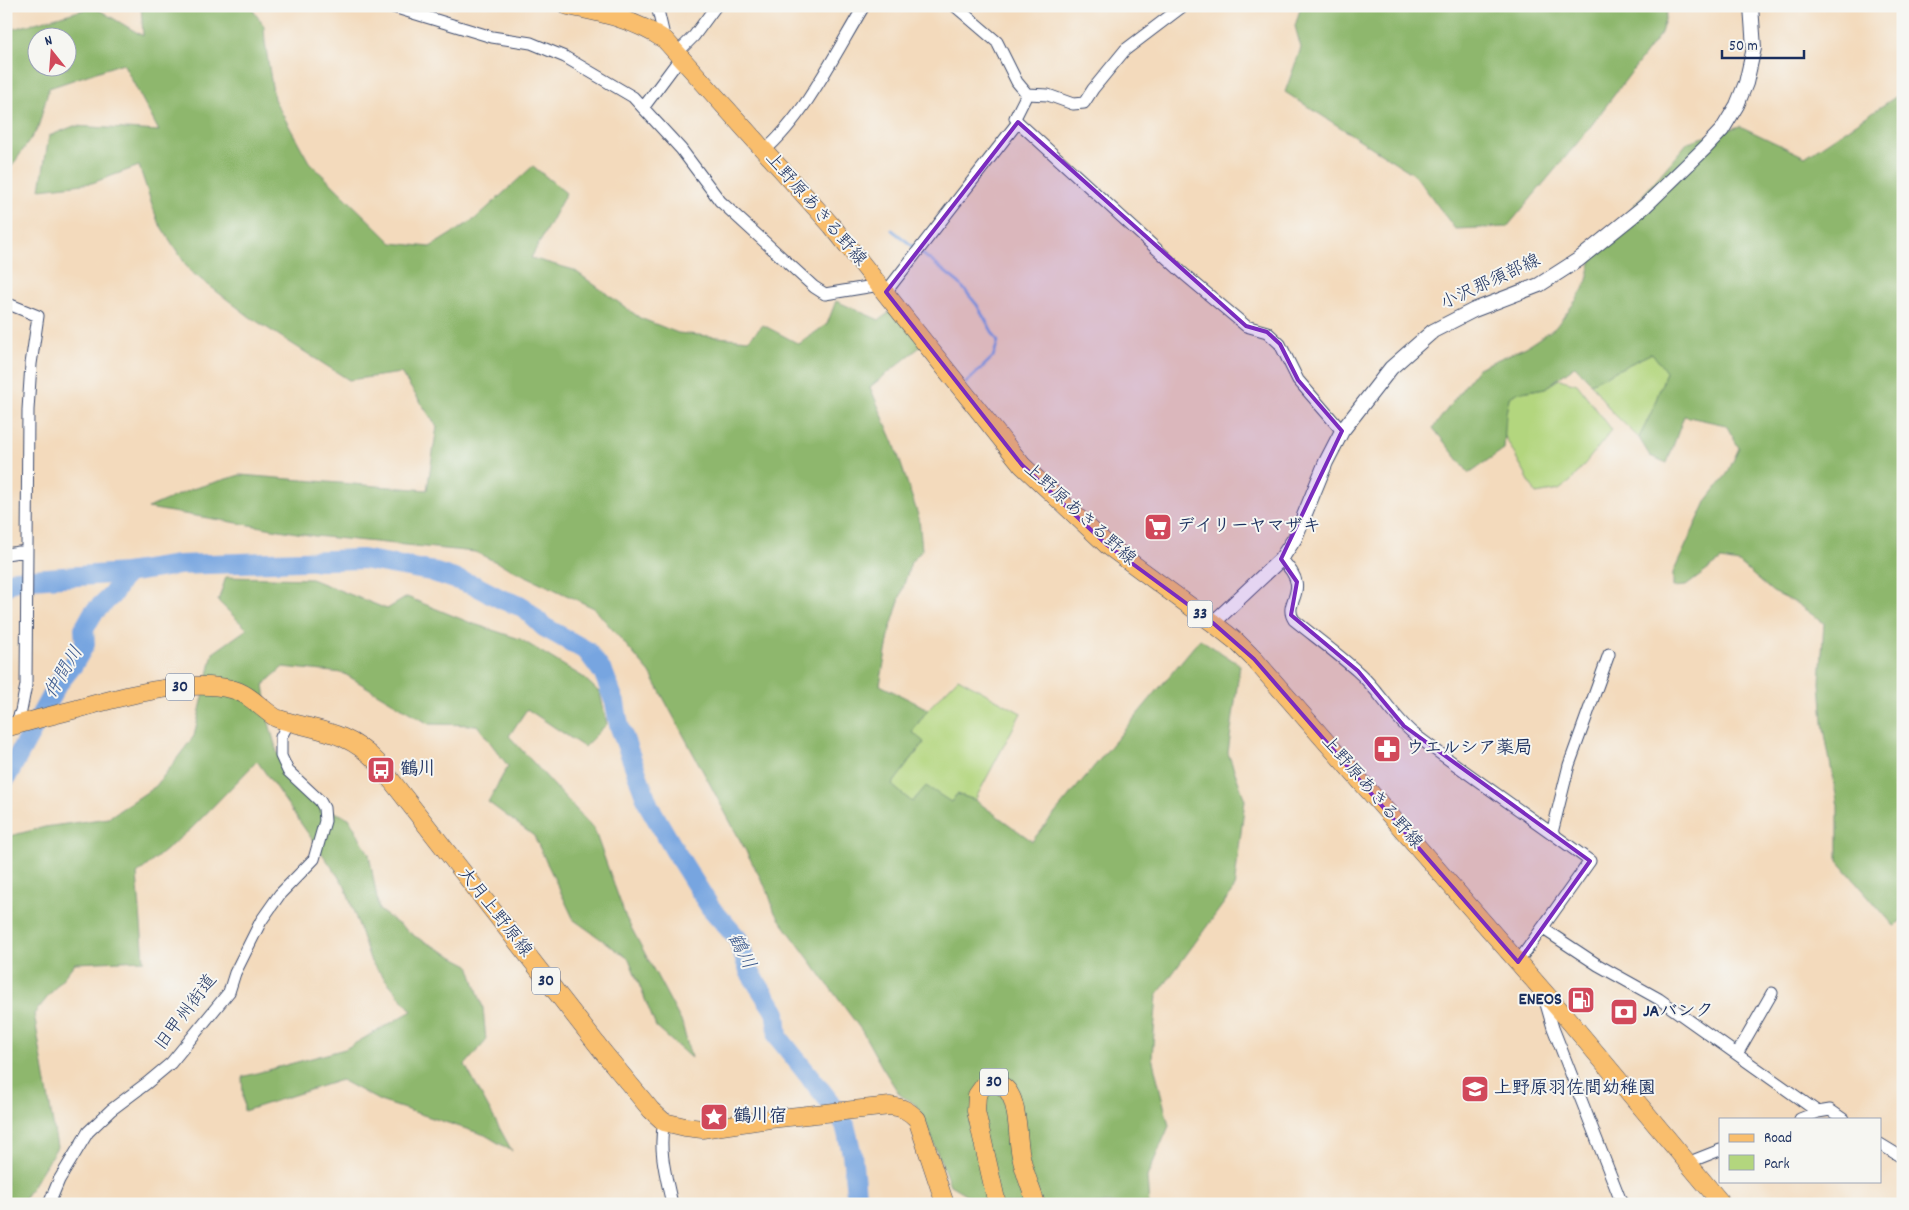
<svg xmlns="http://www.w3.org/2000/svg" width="1909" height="1210" font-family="Dekko,'Klee One',sans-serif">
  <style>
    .green { fill: #b3d67e; stroke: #67826e }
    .forest { fill: #8eb76d; stroke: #547366; fill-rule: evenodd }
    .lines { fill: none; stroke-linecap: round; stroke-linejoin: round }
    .stream { stroke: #77a5e0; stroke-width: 3 }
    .river { stroke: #77a5e0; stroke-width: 20 }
    .minor-casing { stroke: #3b496c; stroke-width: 13 }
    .tertiary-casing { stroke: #3b496c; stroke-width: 16 }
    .primary-casing { stroke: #3b496c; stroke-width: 19 }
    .minor { stroke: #fff; stroke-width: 11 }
    .tertiary { stroke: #fff; stroke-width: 14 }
    .primary { stroke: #f9be6d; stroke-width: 18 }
    .marked { fill: #7b2cbf; fill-opacity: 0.2; stroke: #7b2cbf; stroke-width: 4; stroke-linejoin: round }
    .labels { text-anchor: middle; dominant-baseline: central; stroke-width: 4; stroke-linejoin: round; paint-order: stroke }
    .shield { fill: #f6f6f2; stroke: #5d6b8a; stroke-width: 1 }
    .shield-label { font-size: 16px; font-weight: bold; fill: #1b2f5e }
    .street-label { font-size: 18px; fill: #1b2f5e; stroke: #f6f6f2 }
    .poi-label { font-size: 18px; font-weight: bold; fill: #1b2f5e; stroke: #f6f6f2; text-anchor: start }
    .water-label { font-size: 19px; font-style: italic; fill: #3b588c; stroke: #f6f6f2 }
  </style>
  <rect width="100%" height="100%" fill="#f6f6f2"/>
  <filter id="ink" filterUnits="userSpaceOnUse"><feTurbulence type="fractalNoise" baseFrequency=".02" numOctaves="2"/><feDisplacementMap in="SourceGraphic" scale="10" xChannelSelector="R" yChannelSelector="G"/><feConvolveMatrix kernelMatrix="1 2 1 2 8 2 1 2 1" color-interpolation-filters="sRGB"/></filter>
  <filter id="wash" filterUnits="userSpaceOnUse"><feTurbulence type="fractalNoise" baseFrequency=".0096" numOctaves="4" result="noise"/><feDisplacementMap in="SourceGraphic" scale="20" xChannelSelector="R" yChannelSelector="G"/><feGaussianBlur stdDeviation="1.12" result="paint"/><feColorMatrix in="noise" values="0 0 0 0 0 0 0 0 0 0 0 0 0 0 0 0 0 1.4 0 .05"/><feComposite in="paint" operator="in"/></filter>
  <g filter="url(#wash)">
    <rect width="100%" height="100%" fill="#f3dabc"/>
    <path class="green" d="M1652,353L1667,371L1652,411L1639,438L1611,411L1591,383Z
      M1559,379L1577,384L1612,430L1571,481L1559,490L1536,494L1502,431L1509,398L1516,393L1545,388Z
      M958,678L1021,713L975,800L957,794L951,802H912L891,785L924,743L912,732L928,709Z"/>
    <path class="forest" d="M141,6H250L264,26L265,42L274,99L309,162L392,243L430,247L475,219L533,166L566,193L531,258L574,270L640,318L678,333L748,340L763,325L799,344L827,324L836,301L879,320L897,307L925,343L870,387L894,443L919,518L922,550L911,562L890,630L880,685L928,709L912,732L924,742L892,785L912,802L926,786L951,802L957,794L975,800L1032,841L1200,639L1240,665L1228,753L1245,800L1234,889L1157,995L1152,1057L1169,1126L1147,1177L1149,1204H982L950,1185L923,1116L916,1105L900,1095L882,1067L862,1031L775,913L768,892L650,673L594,608L475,552L315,536L148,508L192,489L240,475L427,490L437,427L401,373L349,380L250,317L190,271L158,222L139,166L92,183L40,189L49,136L74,126L159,131L123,63L49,88L38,128L12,166L6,165V19L13,29L94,7L143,36ZM38,38H68V68H38Z
      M1301,6H1669L1661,33L1584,135L1507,227L1455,229L1415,175L1285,92L1301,48L1295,26Z
      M1903,92V920L1894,926L1838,861V806L1823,723L1820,682L1824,623L1796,603L1773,592L1739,563L1721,560L1686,586L1673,587V573L1707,500L1727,474L1739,448L1726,425L1684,416L1667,463L1650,456L1639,438L1652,411L1666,372L1652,353L1591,383L1575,366L1545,388L1516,393L1509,398L1506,413L1504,449L1469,473L1433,428L1478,368L1526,347L1555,328L1577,299L1586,284L1593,254L1688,142L1740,126L1805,157Z
      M226,577L311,579L387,609L407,597L471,623L520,639L583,677L600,693L607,724L584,747L527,709L509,736L594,829L626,918L682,1023L691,1058L656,1027L629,959L574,920L534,836L488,802L508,766L477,725L429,724L343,673L283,667L264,684L269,723L277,752L319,806L349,818L369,854L379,910L416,937L469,965L483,1008L486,1041L465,1065L512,1151L485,1135L380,1101L341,1080L244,1111L242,1077L345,1049L412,1011L371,962L345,886L257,761L192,828L137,874L144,960L75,963L34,1014L57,1147L21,1204H6V837L45,827L108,818L156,786L194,736L213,653L247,629L218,601Z"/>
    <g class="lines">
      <path class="stream" d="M892,230L915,248
        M920,252L959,283L977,305L998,342L993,357L966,383"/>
      <path class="river" d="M6,586L15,580L126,573L178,565L362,559L430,571L476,586L501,599L523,607L544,627L587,651L604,674L615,703L619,725L649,806L675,851L710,907L738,939L749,971L776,1013L778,1037L826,1097L845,1125L852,1154L857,1204
        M6,778L57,685L73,665L85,644L84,629L93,613L112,595L126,573"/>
    </g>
  </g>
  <g filter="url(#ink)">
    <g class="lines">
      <defs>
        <path id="minor" d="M390,6L492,37L531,43L565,57L633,97L681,149L720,201L814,287L825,294L880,285
          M657,6L665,40
          M955,6L997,42L1017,82L1027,94L1015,118L1018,122L1185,275L1246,326L1267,332L1280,344L1298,380L1342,431
          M677,53L694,36L716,6
          M1027,94L1048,95L1073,104L1084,103L1093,89L1125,50L1183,6
          M643,108L681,57
          M764,151C805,116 836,52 864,6
          M886,292L1018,122
          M6,303L38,316L31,364L28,410L26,685L21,711L15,726
          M6,554L26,551
          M1281,559C1315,592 1281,600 1294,620C1315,637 1337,653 1357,671C1379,690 1392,716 1414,734C1472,778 1532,818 1590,861L1518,962
          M1552,833L1569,765L1609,654
          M1542,928L1598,965L1659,999L1818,1112L1830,1110L1843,1119
          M1544,997L1553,1028L1622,1204
          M1737,1054L1772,993
          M1800,1119L1818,1112
          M664,1122C658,1150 666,1176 672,1204
          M1880,1144L1903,1158
          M1687,1163L1720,1150
          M49,1204L59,1180L88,1132L111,1110L147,1083L171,1063L229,992L235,973L261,921L280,894L314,859L325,821L324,808L320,801L288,771L281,756V737L289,722"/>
        <path id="tertiary" d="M1213,623L1281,559L1295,538L1326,462L1342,431L1391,368L1433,331L1474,310L1539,285L1578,260L1645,206L1705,148L1722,130L1737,105L1746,83L1754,48L1751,6"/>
        <path id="primary" d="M568,6C603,13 636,20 665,40L832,226L1022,465L1107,545L1213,623L1237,642L1254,659L1571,1023L1722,1204
          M6,728C29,721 53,715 77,709C119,697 188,678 231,689C249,693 260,708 276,718C315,731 346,729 377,762L603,1052L651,1110L664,1122L685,1127L702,1129L770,1119L890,1106C902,1107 909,1111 917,1119L945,1204
          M997,1204L976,1111L977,1095L985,1084C1023,1077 1015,1132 1021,1156C1024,1172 1031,1188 1036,1204"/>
      </defs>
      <use href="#minor" class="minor-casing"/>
      <use href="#tertiary" class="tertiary-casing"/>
      <use href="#primary" class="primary-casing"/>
      <use href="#minor" class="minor"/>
      <use href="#tertiary" class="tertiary"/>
      <use href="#primary" class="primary"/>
    </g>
  </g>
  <path class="marked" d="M1018,122L1246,326L1267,332L1280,344L1298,380L1342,431L1281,559L1297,582L1291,615L1358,671L1404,726L1590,861L1518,962L1254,659L1213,623L1107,545L1022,465L886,292Z"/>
  <defs>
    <symbol id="supermarket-square" viewBox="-11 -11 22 22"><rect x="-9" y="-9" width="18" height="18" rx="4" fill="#d1495b" stroke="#f6f6f2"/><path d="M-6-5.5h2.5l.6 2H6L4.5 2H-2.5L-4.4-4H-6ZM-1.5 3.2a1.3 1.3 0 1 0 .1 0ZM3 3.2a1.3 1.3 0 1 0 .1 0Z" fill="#fff"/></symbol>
    <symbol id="pharmacy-square" viewBox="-11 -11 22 22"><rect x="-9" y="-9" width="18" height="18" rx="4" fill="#d1495b" stroke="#f6f6f2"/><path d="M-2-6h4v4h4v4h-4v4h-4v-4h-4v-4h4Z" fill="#fff"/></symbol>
    <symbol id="bus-square" viewBox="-11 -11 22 22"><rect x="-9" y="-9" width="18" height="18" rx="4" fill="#d1495b" stroke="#f6f6f2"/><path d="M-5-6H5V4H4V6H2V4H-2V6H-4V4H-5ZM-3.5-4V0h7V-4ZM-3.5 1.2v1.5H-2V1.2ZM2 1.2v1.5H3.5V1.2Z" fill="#fff"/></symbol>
    <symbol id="fuel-square" viewBox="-11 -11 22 22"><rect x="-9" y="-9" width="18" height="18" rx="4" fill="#d1495b" stroke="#f6f6f2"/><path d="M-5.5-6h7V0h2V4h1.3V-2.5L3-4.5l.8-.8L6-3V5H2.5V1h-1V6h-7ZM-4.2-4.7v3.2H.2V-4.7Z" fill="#fff"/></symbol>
    <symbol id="bank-square" viewBox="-11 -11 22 22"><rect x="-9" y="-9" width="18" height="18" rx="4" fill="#d1495b" stroke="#f6f6f2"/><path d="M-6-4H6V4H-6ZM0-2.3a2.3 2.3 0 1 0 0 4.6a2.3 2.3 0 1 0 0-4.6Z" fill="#fff"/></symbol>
    <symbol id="school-square" viewBox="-11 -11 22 22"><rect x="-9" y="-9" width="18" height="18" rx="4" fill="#d1495b" stroke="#f6f6f2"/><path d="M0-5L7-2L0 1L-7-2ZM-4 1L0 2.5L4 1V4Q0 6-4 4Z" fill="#fff"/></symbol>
    <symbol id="sight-square" viewBox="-11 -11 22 22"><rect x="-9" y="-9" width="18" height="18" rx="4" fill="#d1495b" stroke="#f6f6f2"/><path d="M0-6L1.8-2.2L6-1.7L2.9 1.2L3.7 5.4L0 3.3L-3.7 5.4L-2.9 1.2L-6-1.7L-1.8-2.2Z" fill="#fff"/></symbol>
  </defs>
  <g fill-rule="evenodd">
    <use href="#supermarket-square" x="1142" y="511" width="32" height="32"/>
    <use href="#pharmacy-square" x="1371" y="733" width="32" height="32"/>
    <use href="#bus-square" x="365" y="754" width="32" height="32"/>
    <use href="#fuel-square" x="1565" y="984" width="32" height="32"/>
    <use href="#bank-square" x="1608" y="996" width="32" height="32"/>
    <use href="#school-square" x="1459" y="1073" width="32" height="32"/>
    <use href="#sight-square" x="698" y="1101" width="32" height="32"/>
  </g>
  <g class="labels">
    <g class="shield">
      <rect x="1187.5" y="600.5" width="25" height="27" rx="4"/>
      <rect x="166" y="673.5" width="28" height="27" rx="4"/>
      <rect x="532" y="967.5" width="28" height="27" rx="4"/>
      <rect x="980" y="1068.5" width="28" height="27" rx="4"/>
    </g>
    <g class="shield-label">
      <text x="1200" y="614">33</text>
      <text x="180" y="687">30</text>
      <text x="546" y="981">30</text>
      <text x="994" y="1082">30</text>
    </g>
    <g class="street-label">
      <text transform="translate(815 210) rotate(49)">上野原あきる野線</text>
      <text transform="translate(1491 283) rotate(-25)">小沢那須部線</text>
      <text transform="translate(1079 515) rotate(42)">上野原あきる野線</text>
      <text transform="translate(1371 793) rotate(49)">上野原あきる野線</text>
      <text transform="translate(494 913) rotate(52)">大月上野原線</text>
      <text transform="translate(187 1013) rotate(-53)">旧甲州街道</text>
    </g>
    <g class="poi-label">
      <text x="1177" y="527">デイリーヤマザキ</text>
      <text x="1406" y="749">ウエルシア薬局</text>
      <text x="400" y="770">鶴川</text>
      <text x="1562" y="1000" text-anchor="end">ENEOS</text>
      <text x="1643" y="1012">JAバンク</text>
      <text x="1494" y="1089">上野原羽佐間幼稚園</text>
      <text x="733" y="1117">鶴川宿</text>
    </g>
    <g class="water-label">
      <text transform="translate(65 673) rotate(-59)">仲間川</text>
      <text transform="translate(740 952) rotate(63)">鶴川</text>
    </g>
  </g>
  <rect width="1909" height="1210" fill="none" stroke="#f6f6f2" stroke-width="25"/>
  <rect x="1719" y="1118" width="162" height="65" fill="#f6f6f2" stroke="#9ea6b7"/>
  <rect x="1729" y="1134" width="25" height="8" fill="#f9be6d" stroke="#9ea6b7"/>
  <text x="1764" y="1142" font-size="15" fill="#1b2f5e">Road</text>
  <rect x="1729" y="1155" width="25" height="15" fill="#b3d67e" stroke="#9ea6b7"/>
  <text x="1764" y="1168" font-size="15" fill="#1b2f5e">Park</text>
  <g transform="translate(52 52) rotate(343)"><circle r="24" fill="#f6f6f2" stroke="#9ea6b7"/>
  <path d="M0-4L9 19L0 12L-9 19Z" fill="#d1495b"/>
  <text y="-8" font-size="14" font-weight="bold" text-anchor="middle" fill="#1b2f5e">N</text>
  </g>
  <path d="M1722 50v8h82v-8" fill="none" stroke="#1b2f5e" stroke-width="2.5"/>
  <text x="1729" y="50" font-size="15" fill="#1b2f5e" stroke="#f6f6f2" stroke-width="4" paint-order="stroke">50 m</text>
</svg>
